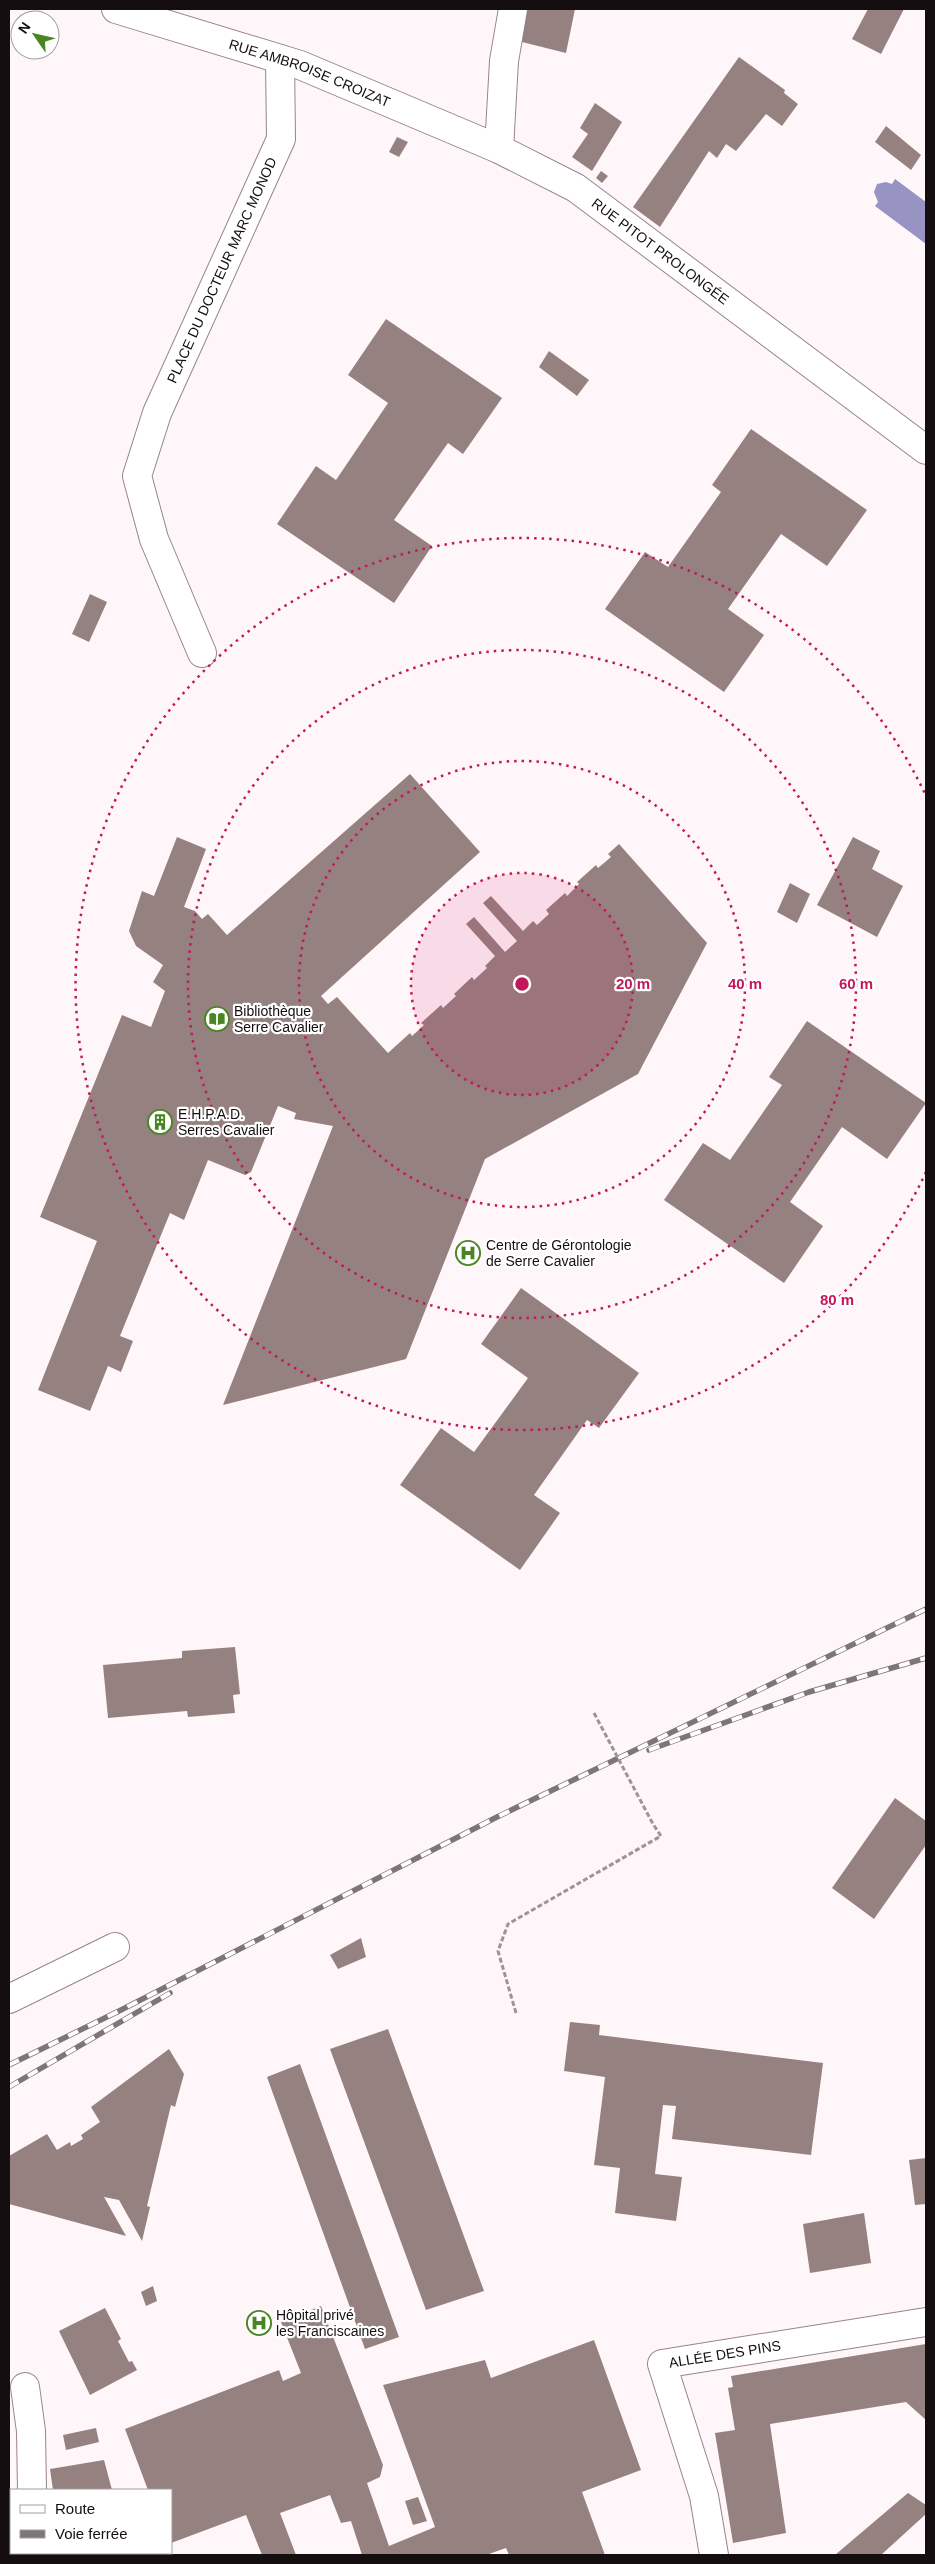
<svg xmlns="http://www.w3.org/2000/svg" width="935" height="2564" font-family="Arial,sans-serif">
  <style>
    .water { fill: #9793c2 }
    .building { fill: #968181 }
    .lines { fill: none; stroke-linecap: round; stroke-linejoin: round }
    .minor-casing { stroke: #97848d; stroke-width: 30 }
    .path { stroke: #9c9498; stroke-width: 3; stroke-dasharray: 5 2.5; stroke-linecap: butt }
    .minor { stroke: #fff; stroke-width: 28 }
    .rail-casing { stroke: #7d7679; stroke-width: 5.5 }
    .rail { stroke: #fff; stroke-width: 4; stroke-dasharray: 11; stroke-linecap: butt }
    .path-bridge { stroke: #9c9498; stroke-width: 3; stroke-dasharray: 5 2.5; stroke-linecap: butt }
    .ring { fill: none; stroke: #c2185b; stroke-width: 2.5; stroke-dasharray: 2.5 5 }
    .labels { text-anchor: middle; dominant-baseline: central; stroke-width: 4.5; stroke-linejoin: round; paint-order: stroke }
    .street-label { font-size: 14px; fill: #150e11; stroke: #fff }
    .poi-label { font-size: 14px; fill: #150e11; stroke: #fff; text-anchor: start }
    .centre { fill: #c2185b; stroke: #fff; stroke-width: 2.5 }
    .ring-label { font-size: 15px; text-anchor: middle; font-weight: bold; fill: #c2185b; stroke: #fff; stroke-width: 4.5; stroke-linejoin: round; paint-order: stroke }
  </style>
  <rect width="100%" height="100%" fill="#fff6fa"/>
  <path class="water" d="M895,179L926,202V244L875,206L878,202L874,192L877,184L886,182L892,184Z"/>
  <path class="building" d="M521,9H575L566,53L514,40Z
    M868,9H904L881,54L852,39Z
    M739,57L785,90L784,93L798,104L782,126L766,114L736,151L726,144L717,158L709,151L660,227L633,207Z
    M595,103L622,122L592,171L572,157L588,134L580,128Z
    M886,126L921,155L911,170L875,142Z
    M397,137L408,142L399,157L389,152Z
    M601,171L608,176L602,183L596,178Z
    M386,319L502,398L463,454L448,443L394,520L432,546L394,603L277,524L316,466L336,480L388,403L348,375Z
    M549,351L589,380L577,396L539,367Z
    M751,429L867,510L827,566L781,534L728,609L764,635L724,692L605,609L645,552L668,567L721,492L712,485Z
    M90,594L107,602L89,642L72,634Z
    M410,774L480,852L321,996L328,1004L337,997L388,1053L410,1033L412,1036L424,1025L421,1023L441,1005L443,1008L456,996L454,994L472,977L474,980L487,968L485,966L495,956L466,924L474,917L505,952L517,941L483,903L491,896L523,931L533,921L537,925L549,914L546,910L565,893L567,896L579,884L577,882L596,865L598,868L611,857L608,854L619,844L707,943L638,1074L485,1159L406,1359L223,1405L333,1126L294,1119L296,1113L278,1106L251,1172L245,1175L208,1160L184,1220L170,1213L120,1336L133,1341L121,1372L108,1366L90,1411L38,1390L97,1241L40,1217L122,1015L151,1027L165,991L153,982L163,965L136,946L129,931L142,891L154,896L177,837L206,849L184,907L195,911L202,919L208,914L227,935Z
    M853,837L880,851L872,869L903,886L877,937L817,905Z
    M790,883L810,894L797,923L777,912Z
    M807,1021L926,1103L887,1159L842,1127L790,1202L823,1226L784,1283L664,1200L703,1143L730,1160L782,1085L769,1077Z
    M521,1288L639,1373L599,1428L587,1420L534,1495L560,1513L520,1570L400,1485L441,1428L474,1452L528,1378L481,1344Z
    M235,1647L240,1694L233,1695L235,1713L188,1717L187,1711L108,1718L103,1665L182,1658V1651Z
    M895,1798L926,1821V1845L874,1919L832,1888Z
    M361,1938L366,1957L338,1969L330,1955Z
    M570,2022L600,2025L599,2035L823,2063L811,2155L672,2139L676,2106L663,2105L655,2174L682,2177L676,2221L615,2213L620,2168L594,2165L605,2077L564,2071Z
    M388,2029L484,2291L426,2310L330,2049Z
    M169,2049L184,2074L175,2107L171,2105L147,2206L150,2207L142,2241L119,2200L104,2197L126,2236L9,2204V2156L47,2134L57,2150L70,2142L71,2146L83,2139L81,2135L100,2122L91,2107Z
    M300,2064L399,2337L365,2349L267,2077Z
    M926,2158V2204L915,2205L909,2160Z
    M864,2213L871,2263L810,2273L803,2224Z
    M153,2286L157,2301L146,2306L141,2292Z
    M321,2306L383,2465L380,2477L367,2483L389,2546L435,2527L383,2385L485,2360L491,2378L594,2340L641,2470L582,2492L605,2555H509L506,2548L486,2555H362L351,2521L341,2523L330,2495L280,2513L296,2555H262L246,2515L171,2543V2490H148L125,2429L279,2370L283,2381L301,2373L281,2322Z
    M105,2308L121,2339L118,2341L129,2362L132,2361L137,2370L90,2395L59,2331Z
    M926,2344V2420L906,2402L770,2424L786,2533L733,2543L715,2433L735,2430L728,2388L733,2387L731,2376Z
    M96,2428L99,2442L66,2450L63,2435Z
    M104,2460L112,2490H53L50,2469Z
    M908,2493L926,2505V2514L881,2555H835Z
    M418,2497L427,2521L413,2525L405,2501Z"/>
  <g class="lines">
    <defs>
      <g id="minor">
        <path id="s1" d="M116,9L300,65L499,149L576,188L926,450"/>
        <path d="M499,149L504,61L513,9"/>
        <path id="s2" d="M202,653L154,539L137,476L157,413L281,139L280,59"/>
        <path d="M9,1999L115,1947"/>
        <path d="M25,2387L31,2431L32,2490"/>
        <path d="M40,2553V2555"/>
        <path id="s3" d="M714,2555L704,2496L662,2364L926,2322"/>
      </g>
    </defs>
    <use href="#minor" class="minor-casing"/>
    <path class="path" d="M516,2013L498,1951L508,1924L661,1836L653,1824"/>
    <use href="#minor" class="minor"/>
    <defs>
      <path id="rail" d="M649,1750L809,1692L926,1658
        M9,2065L121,2010L497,1817L926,1609
        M9,2087L170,1993"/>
    </defs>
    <use href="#rail" class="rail-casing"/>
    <use href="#rail" class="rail"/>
    <path class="path-bridge" d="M594,1713L653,1824"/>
  </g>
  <circle cx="522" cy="984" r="111" fill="#c2185b" fill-opacity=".12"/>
  <g class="ring">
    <circle cx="522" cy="984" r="111"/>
    <circle cx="522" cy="984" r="223"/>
    <circle cx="522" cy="984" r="334"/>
    <path d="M926 1172A446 446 0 1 1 926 796"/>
  </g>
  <defs>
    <symbol id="library-ring" viewBox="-11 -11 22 22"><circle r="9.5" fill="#fff" stroke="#498523" stroke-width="1.5"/><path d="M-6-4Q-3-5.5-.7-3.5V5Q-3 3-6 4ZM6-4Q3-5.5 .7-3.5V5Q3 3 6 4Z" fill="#498523"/></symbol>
    <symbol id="building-ring" viewBox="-11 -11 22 22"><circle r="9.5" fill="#fff" stroke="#498523" stroke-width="1.5"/><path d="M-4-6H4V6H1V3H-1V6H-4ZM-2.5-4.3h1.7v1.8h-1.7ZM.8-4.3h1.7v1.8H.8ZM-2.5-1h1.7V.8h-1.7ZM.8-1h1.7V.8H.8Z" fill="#498523"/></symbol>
    <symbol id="hospital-ring" viewBox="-11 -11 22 22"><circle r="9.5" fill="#fff" stroke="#498523" stroke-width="1.5"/><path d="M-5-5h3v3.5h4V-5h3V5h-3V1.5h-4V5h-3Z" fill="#498523"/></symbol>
  </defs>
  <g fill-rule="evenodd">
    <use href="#library-ring" x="203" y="1005" width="28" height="28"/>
    <use href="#building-ring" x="146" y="1108" width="28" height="28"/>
    <use href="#hospital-ring" x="454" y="1239" width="28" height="28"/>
    <use href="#hospital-ring" x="245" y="2309" width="28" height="28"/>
  </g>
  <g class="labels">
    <g class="street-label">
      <text stroke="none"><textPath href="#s1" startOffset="204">RUE AMBROISE CROIZAT</textPath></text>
      <text stroke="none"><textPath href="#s1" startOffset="600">RUE PITOT PROLONGÉE</textPath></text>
      <text stroke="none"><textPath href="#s2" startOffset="412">PLACE DU DOCTEUR MARC MONOD</textPath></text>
      <text stroke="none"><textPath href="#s3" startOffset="262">ALLÉE DES PINS</textPath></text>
    </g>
    <g class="poi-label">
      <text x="234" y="1011">Bibliothèque<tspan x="234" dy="16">Serre Cavalier</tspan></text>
      <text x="178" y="1114">E.H.P.A.D.<tspan x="178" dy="16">Serres Cavalier</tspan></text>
      <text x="486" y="1245">Centre de Gérontologie<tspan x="486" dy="16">de Serre Cavalier</tspan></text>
      <text x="276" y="2315">Hôpital privé<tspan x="276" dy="16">les Franciscaines</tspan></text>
    </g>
  </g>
  <circle cx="522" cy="984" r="8" class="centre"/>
  <g class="ring-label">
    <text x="633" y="989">20 m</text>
    <text x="745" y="989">40 m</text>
    <text x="856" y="989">60 m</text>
    <text x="837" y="1305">80 m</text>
  </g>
  <rect width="935" height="2564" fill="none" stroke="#150e11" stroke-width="20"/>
  <rect x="10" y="2489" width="162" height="65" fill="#ffffff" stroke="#a19fa0"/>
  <rect x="20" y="2505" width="25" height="8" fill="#ffffff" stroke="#a19fa0"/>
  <text x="55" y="2514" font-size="15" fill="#150e11">Route</text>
  <rect x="20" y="2530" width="25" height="8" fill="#7d7679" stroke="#a19fa0"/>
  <text x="55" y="2539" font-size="15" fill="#150e11">Voie ferrée</text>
  <g transform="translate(35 35) rotate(304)"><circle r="24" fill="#ffffff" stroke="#a19fa0"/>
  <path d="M0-4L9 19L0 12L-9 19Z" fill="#498523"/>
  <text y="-8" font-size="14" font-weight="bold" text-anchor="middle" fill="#150e11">N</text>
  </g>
</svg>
